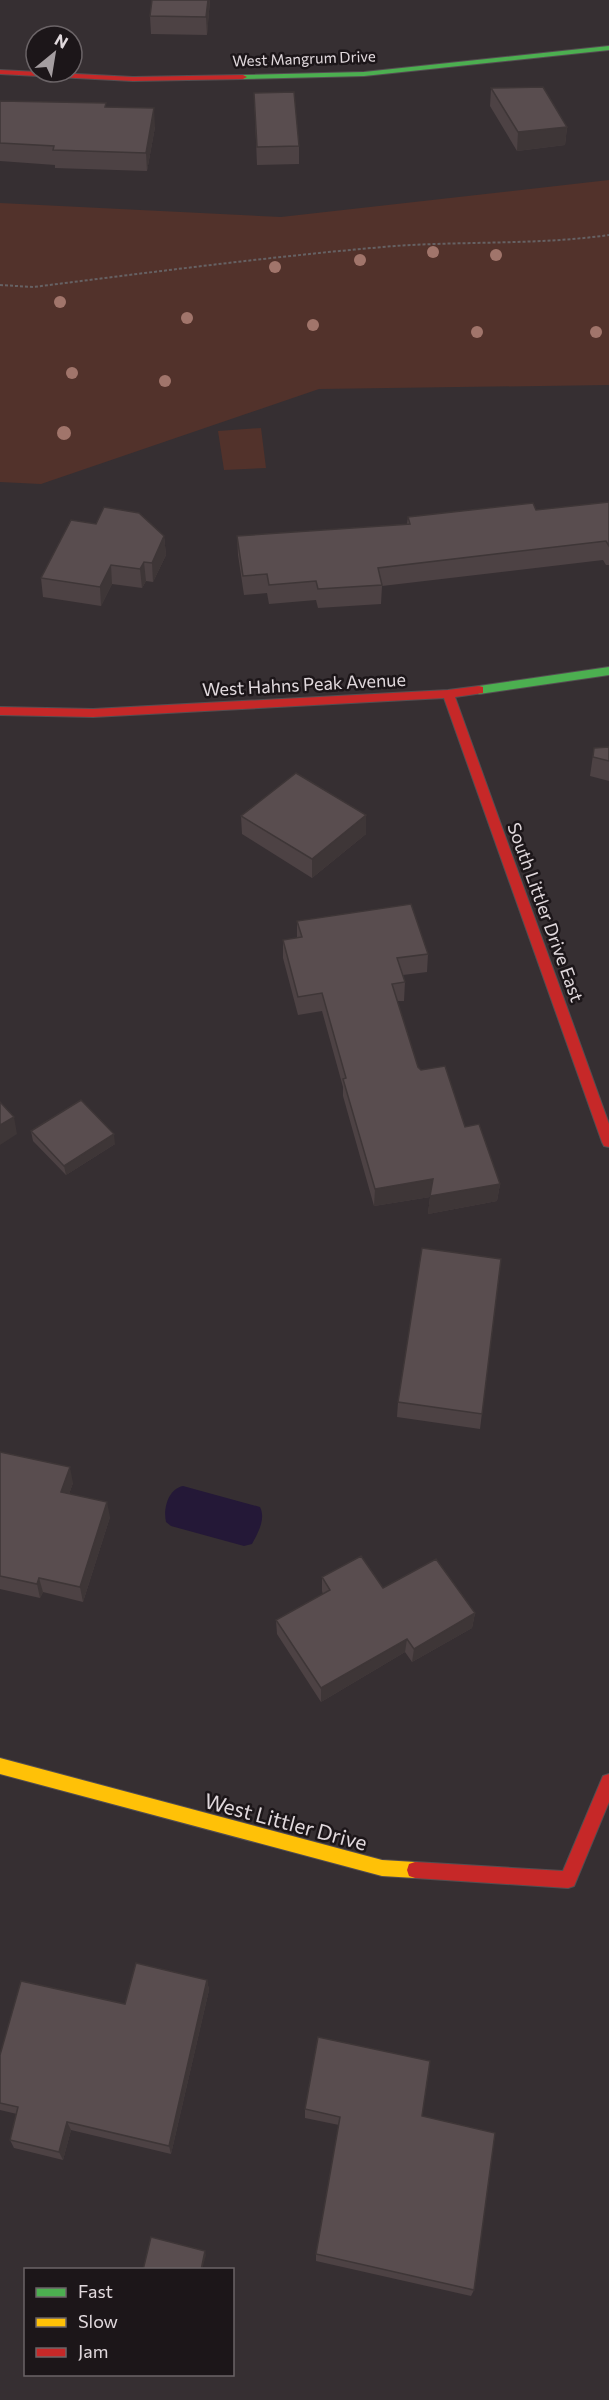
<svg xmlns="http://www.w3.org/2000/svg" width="609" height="2400" font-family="Commissioner,sans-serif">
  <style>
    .green { fill: #52322b }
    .water { fill: #241837 }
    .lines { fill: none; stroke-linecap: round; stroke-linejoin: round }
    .fast-casing { stroke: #544e51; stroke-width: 2 }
    .slow-casing { stroke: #544e51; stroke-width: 2 }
    .jam-casing { stroke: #544e51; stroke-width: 2 }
    .path { stroke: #666163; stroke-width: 2; stroke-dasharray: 3 2; stroke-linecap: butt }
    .fast { fill: #4caf50; fill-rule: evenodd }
    .slow { fill: #ffc107; fill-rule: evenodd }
    .jam { fill: #c62828; fill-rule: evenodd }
    .tree { fill: #a1756b }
    .wall { fill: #4d4244 }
    .shaded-wall { fill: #3e3637 }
    .building { fill: #594d4f; stroke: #3e3637; stroke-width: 1.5 }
    .labels { text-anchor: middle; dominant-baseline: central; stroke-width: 5; stroke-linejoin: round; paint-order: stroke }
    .far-street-label { font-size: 15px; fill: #e1d9dd; stroke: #1c1619 }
    .street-label { font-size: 18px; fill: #e1d9dd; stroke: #1c1619 }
    .near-street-label { font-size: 21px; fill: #e1d9dd; stroke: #1c1619 }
  </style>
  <rect width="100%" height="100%" fill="#362f32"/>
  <path class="green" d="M609,180V385L319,389L41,484L0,482V203L281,217Z
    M261,428L266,468L224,470L218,431Z"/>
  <path class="water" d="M183,1486L260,1507C266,1519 258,1533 252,1544L244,1546L171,1526L166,1522C163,1509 168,1489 183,1486Z"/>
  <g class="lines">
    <defs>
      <path id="fast" d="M609,46V50L364,76L243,79L239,77L243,75L364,72Z
        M609,667V675L479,694L473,690L479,686Z"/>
      <path id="slow" d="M0,1758L382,1860L415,1862L421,1864L423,1870L421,1876L415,1878L382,1876L0,1774Z"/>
      <path id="jam" d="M0,70L133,77L243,75L247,77L243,79L133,81L0,74Z
        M479,686L483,687V693L455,697L609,1124V1147L604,1146L602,1142L444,698L93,717L0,715V707L93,709L448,690Z
        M609,1774V1802L574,1886L568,1888L415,1878L409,1876L407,1870L409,1864L415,1862L563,1871L603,1776Z"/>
    </defs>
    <use href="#fast" class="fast-casing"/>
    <use href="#slow" class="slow-casing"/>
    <use href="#jam" class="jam-casing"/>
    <path class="path" d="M0,285L33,287C154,272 274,256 395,246C466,241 539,245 609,235"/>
    <use href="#fast" class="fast"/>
    <use href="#slow" class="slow"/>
    <use href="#jam" class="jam"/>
  </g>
  <g class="tree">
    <circle cx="433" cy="252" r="6"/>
    <circle cx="496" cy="255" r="6"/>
    <circle cx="360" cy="260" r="6"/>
    <circle cx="275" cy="267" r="6"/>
    <circle cx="60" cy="302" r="6"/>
    <circle cx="187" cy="318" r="6"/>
    <circle cx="313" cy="325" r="6"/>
    <circle cx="477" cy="332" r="6"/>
    <circle cx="596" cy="332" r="6"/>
    <circle cx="72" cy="373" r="6"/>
    <circle cx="165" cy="381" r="6"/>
    <circle cx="64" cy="433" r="7"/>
  </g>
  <path class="wall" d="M210,0L207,35L151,34L150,16Z
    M491,88L567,127L565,145L517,151L490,106Z
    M254,93L299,146V164L257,165Z
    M0,101L106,103V107L155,127L147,171L55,168V165L0,161Z
    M609,502V565H606L603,560L382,586L381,604L318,608L316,600L269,604L267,593L244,595L238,555L237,536L407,524L408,517L536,510Z
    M164,536L166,555L153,582L146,581L142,588L112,584L101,606L43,597L41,578Z
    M609,747V781L590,776L594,748Z
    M241,816L366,834L312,878L242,834Z
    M297,921L428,954L427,972L403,975L405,982L404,1001H397L418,1067L465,1127L500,1184L497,1201L428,1214L430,1197L374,1206L343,1096V1087L322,1011L298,1015L283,958V940L297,938Z
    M31,1131L115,1144L66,1175L33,1141Z
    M501,1259L480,1429L397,1417L398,1402Z
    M0,1452L73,1483L69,1494L110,1517L83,1602L43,1592L40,1598L0,1589Z
    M322,1577L383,1588L475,1613L472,1628L412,1662L405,1652L321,1702L277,1634L276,1620L323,1594L322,1591Z
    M207,1980L209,1990L171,2154L71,2130L63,2160L14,2148L10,2140L17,2114L0,2110V2055L125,2004Z
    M305,2109L422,2116L474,2290L471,2296L316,2261V2254L339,2125L305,2118Z"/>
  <path class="shaded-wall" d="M208,0H210L207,35L206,17Z
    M154,108L155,127L147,171L146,153Z
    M567,127L565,145L517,151L518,132Z
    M164,536L166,555L153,582L152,563Z
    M144,562L146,581L142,588L140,569Z
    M111,565L112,584L101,606L100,587Z
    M366,815V834L312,878V859Z
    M14,1117L17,1134L0,1145V1125Z
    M114,1134L115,1144L66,1175L64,1166Z
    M433,1179L500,1184L497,1201L428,1214L430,1197L374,1206L375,1189Z
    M70,1467L73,1483L64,1508L61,1492Z
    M107,1502L110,1517L83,1602L80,1587Z
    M39,1578L43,1592L40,1598L37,1584Z
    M475,1613L472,1628L412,1662L414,1649Z
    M407,1639L405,1652L321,1702V1688Z
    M207,1980L209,1990L171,2154L169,2146Z
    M67,2122L71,2130L63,2160L59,2152Z
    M205,2251L206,2255L202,2270H201Z"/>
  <path class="building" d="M152,0H208L206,17L150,16Z
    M543,87L567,127L518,132L491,88Z
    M294,92L299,146L257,147L254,93Z
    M0,101L106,103L105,107L154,108L146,153L53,150L54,146L0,143Z
    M609,502V546L606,541L378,568L382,585L318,589L316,581L269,585L267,574L243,576L237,536L410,524L408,517L533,503L536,510Z
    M104,507L139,513L164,536L152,563L144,562L140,569L111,565L100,587L41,578L71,520L96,524Z
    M609,747V761L593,757L594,748Z
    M296,773L366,815L312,859L241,816Z
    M411,904L428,954L397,958L405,982L392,984L418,1067L421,1070L445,1066L465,1127L479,1124L500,1184L430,1196L433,1179L375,1189L343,1079L346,1078L322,993L298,997L283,940L302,937L297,921Z
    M81,1100L114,1134L64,1166L31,1131Z
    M0,1102L14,1117L0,1125Z
    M422,1248L501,1259L482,1414L398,1402Z
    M0,1452L70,1467L61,1492L107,1502L80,1587L39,1578L37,1584L0,1576Z
    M361,1556L383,1588L436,1559L475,1613L414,1649L407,1639L321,1688L276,1620L330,1590L322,1577Z
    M136,1963L207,1980L169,2146L67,2122L59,2152L10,2140L18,2107L0,2103V2055L21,1981L125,2004Z
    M318,2037L430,2061L422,2116L495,2133L474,2290L316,2254L340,2117L305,2109Z
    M151,2237L205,2251L201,2270H143Z"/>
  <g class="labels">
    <g class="far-street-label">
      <text transform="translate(304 58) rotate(-2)">West Mangrum Drive</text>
    </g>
    <g class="street-label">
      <text transform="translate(304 684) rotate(-3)">West Hahns Peak Avenue</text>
      <text transform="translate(546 912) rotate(70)">South Littler Drive East</text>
    </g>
    <g class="near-street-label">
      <text transform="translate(286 1821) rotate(15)">West Littler Drive</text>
    </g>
  </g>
  <rect x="24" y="2268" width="210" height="108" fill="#1c1619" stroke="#6b6467" stroke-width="1.5"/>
  <rect x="36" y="2288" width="30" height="9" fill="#4caf50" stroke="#6b6467" stroke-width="1.5"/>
  <text x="78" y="2298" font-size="18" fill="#e1d9dd">Fast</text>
  <rect x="36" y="2318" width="30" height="9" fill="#ffc107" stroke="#6b6467" stroke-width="1.5"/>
  <text x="78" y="2328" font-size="18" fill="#e1d9dd">Slow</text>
  <rect x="36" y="2348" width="30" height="9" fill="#c62828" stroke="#6b6467" stroke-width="1.5"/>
  <text x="78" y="2358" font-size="18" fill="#e1d9dd">Jam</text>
  <g transform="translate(54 54) rotate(30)"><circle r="28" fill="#1c1619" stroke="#6b6467" stroke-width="1.5"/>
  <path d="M0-4.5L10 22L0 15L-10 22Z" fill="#a59ea1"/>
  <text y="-9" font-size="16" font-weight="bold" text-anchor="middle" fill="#e1d9dd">N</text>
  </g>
</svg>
